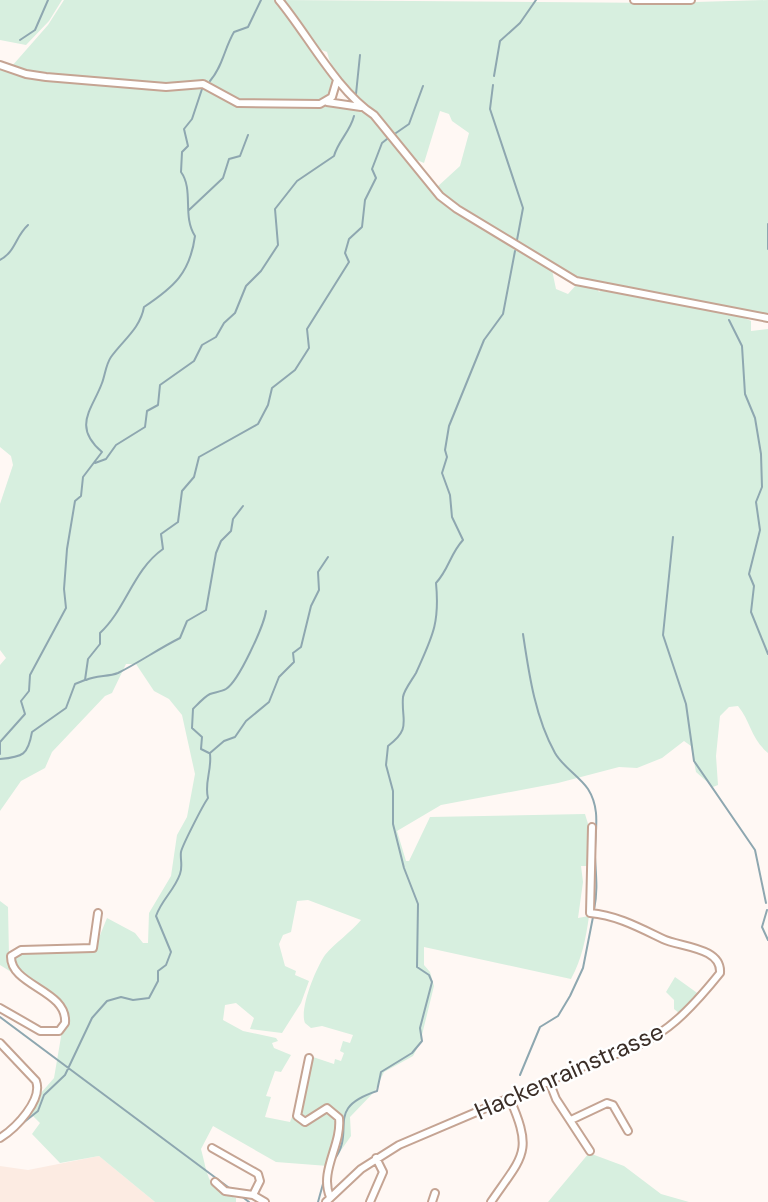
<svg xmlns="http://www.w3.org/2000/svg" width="768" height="1202" font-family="'DM Sans',sans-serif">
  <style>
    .built { fill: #fcebe2 }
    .green { fill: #d7efdf }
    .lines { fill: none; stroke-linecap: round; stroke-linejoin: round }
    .stream { stroke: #8ea7b0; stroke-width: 2 }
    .street-casing { stroke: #c5a493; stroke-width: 10 }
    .street { stroke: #fff; stroke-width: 6 }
    .labels { text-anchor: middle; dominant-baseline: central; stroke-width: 5; stroke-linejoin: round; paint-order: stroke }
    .street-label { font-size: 24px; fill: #3b2e27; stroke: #fff }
  </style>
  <rect width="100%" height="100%" fill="#fff8f4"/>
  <path class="built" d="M99,1156L155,1202H0V1166L28,1170Z"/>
  <path class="green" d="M0,0H62L49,21L26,45L0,40Z
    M64,0H277L335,78L329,97L321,102H239L200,80L176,86L35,74L12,66L48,25Z
    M281,0L661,3L768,0V317L575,279L450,202L436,188L460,166L469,133L452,121L449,114L440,111L424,163L412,158C387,131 335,88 327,52L319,49Z
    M0,66L27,78L30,76L166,89L199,85L235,104L333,105L362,110L376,119L438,195L456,211L552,270L556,289L568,294L577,284L596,287L599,292L603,289L734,313L751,321V331L768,329V753C751,739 751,722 738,706L729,707L720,716L716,756L718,785L713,787L696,772L691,746L684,741L662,758L637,768L619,767L558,783L441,805L397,831L406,861H409L430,817L585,814L589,827L587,866H581L583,882L578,918L589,916C586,938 582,959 571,979L424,947V965L430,972L434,986L420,1043L413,1056L384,1072L375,1091L350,1117L351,1136L330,1166L339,1137L338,1113L323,1107L302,1120C292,1107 311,1074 310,1056L334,1064L335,1059L341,1061L344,1053L340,1051L343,1041L350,1043L353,1035L322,1026L311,1028L305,1023C299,1009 316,968 325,955C335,943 350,933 361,920L308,900L297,901L291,932L283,935L279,944L285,966L296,971L295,975L309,981L301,1003L282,1033L250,1029L254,1018L236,1003L225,1005L223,1020L243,1031L276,1038L278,1041L272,1043L274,1048L291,1055L281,1072L275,1071L266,1096L271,1097L265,1117L290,1122L297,1104L296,1118L304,1124L327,1110L337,1119L336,1136L328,1166L276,1162L213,1126L201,1149C208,1175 207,1191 236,1198V1202H155L99,1156L60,1163L32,1134L40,1123L31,1114L41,1093L54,1078L62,1031L69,1020L60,1004L14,966V955L20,952L94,950L107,918L135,933L143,943H148L149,913L171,876L177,835L187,817L195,774L182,715L169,699L154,691L136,664H126L112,693L105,696L52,752L45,768L21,781L0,811V665L6,658L0,650V504L13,465L11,456L0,447Z
    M0,901L8,907L9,956L24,980L0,965Z
    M675,977L700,995L690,1009L679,1013L674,1009V1000L666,992Z
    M589,1153L624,1166L661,1194L689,1202H548Z"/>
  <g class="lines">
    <path class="stream" d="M20,40L35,30L48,0
      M494,76L500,41L520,23L536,0
      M210,81C223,66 224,49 234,32L248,27L261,0
      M493,85L490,109L523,208L517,240
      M356,94L360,55
      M396,133L409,124L423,86
      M189,210L223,178L229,159L240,156L248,135
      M768,224V249
      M0,260C16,251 15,237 28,225
      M729,320L742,346L745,394L755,418L761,454L762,487L756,502L760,530L749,574L754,586L751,612L768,654
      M95,463L106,459L116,445L145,427L147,411L158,405L160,385L194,361L202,345L216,337L224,323L235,313L246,286L261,271L278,245L275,209L297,181L334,156C338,141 350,132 354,116
      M673,537L663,635L686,704L694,761L755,850L766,903
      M523,634C529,674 535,717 555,753C563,767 579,776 588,789C602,811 594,834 595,857C596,876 598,891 594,910
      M86,680C96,675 108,677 118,673C140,662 158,649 180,638L187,621L206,610L216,553L221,541L231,531L233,519L243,506
      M209,753L201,749L202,737L192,728L193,709C198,704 204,697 210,694C215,692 221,692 226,689C239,681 264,625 266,611
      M210,753L224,741L235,737L246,721L269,702L279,677L294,662L293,653L301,647L311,606L319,590L318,572L328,557
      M0,754V742L25,714L21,701L29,691L30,675L66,608L64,589L67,549L75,501L81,496L83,477L102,452C72,426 92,410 102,383C105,375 106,364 111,357C123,340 140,329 144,307C174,287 190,273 195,236C182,216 194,190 181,172L182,152L188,146L184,129L192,119L202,89
      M0,759C23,757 28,755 32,732L66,708L75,684L85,680L88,659L100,644V633C126,609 133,570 163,549L161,534L178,522L182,491L194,477L199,457L258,424L268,405L272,388L295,370L309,348L307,329L349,262L345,253L349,239L362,227L365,200L376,178L372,169L382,143L387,139
      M767,910L762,927L768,940
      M0,1017L232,1190
      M520,1075L540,1027L558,1016L570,996L583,968L593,917
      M18,1127L38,1111L44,1095L65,1075L92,1018L107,1001L121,997L133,1000L149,998L158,981V971L166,965L171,952L156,916C162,899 174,891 180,874C183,866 180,859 181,852C182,846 203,805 208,798C204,783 212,770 210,754
      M334,1160C357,1129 323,1109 377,1091L381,1072L412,1053L422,1041L420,1028L432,982L429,975L417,967L418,904L404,868L393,824V791L386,765L388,746C412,728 401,721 403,697C404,690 412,680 416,673C432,637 440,624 436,583C449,569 450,554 463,540L452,517L450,495L442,473L447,457L445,450L449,426L484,340L503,314L515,251
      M240,1195L249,1202
      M318,1202L326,1173"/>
    <defs>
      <path id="street" d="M279,0C308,35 337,91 374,115L440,196L457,209L576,281L768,318
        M634,0H691
        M0,65L26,74L46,77L166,87L203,84L238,103L320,104L332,97L337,80
        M327,102L361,107
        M0,1008L40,1031H59L65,1023C68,990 10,986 11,956L21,950L93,948L98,913
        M0,1043L36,1081C43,1100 16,1128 0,1138
        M309,1058L297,1116L305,1122L327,1108L339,1118C342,1145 319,1171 330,1197
        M549,1081L556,1099L590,1151
        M571,1120L607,1103L613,1105L628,1131
        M212,1148L258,1174L260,1181L253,1195L225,1191L215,1182
        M253,1195L265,1202
        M326,1202L361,1169L399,1145L601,1059C658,1043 684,1018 720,973C722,947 679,947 663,939C640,928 616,915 590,913L592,827
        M370,1202L383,1172L376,1158
        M432,1202L435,1193
        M491,1202C523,1155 534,1153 509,1097"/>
    </defs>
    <use href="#street" class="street-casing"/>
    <use href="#street" class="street"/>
  </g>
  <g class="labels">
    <g class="street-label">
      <text transform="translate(569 1071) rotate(-24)">Hackenrainstrasse</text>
    </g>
  </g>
</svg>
